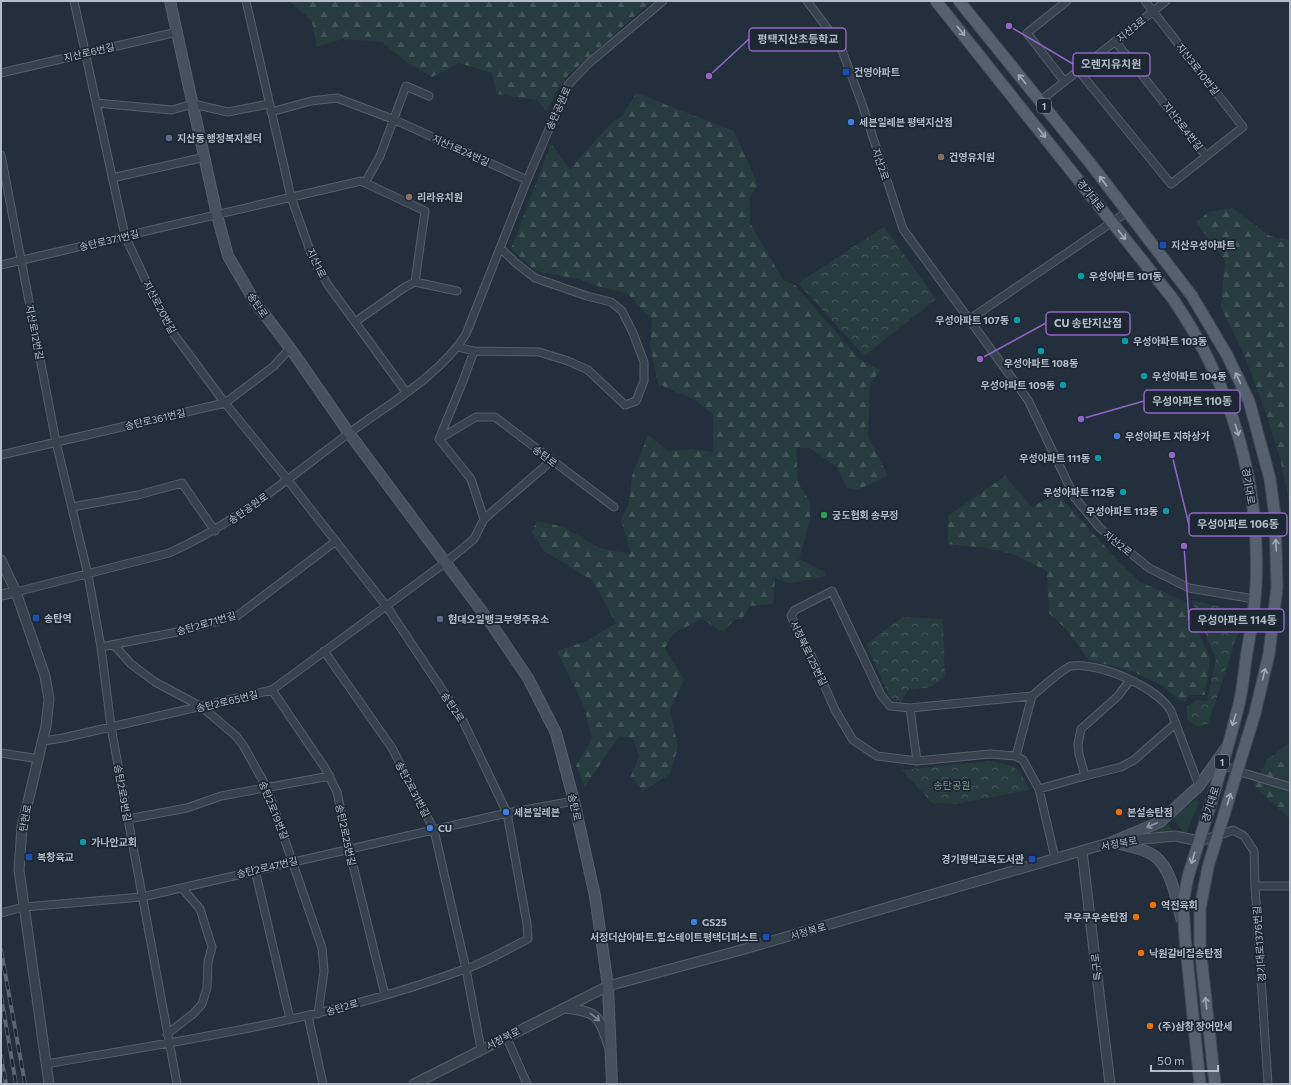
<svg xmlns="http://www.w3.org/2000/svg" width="1291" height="1085" font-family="Commissioner,'Noto Sans KR',sans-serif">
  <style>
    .grass { fill: #263c3f }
    .forest { fill: url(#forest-firs) }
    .park { fill: url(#park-crowns) }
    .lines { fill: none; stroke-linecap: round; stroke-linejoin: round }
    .minor-casing { stroke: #565f6c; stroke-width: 9 }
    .tertiary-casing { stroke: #565f6c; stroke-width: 11 }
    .secondary-casing { stroke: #565f6c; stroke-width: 12 }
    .primary-casing { stroke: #414a57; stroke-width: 13 }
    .minor { stroke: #38414e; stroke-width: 7 }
    .tertiary { stroke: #38414e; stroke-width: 9 }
    .secondary { stroke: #465061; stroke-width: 10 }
    .primary { stroke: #56606e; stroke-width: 11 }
    .rail-casing { stroke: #5a6575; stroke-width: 4 }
    .rail { stroke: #1d2633; stroke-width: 2.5; stroke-dasharray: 8; stroke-linecap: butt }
    .oneway { stroke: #a1aab7 }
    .oneway2 { stroke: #8e96a5 }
    .oneway3 { stroke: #7c8592 }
    .transit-dot { fill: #1a4fb4; stroke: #1d2633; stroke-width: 1.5 }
    .shop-dot { fill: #3f7fe0; stroke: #1d2633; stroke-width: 1.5 }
    .service-dot { fill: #5c6f8a; stroke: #1d2633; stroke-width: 1.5 }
    .education-dot { fill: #8d6e63; stroke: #1d2633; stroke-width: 1.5 }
    .culture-dot { fill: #0f9aa8; stroke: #1d2633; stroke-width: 1.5 }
    .leisure-dot { fill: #2e9e5b; stroke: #1d2633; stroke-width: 1.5 }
    .food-dot { fill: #e8710a; stroke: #1d2633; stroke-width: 1.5 }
    .labels { text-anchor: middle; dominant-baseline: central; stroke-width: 3.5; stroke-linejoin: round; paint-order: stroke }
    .shield { fill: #1d2633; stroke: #878f9c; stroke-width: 1 }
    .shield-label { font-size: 9px; font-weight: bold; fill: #b4bcc9 }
    .street-label { font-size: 10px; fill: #b4bcc9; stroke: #1d2633 }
    .poi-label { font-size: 10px; font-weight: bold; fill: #b4bcc9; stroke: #1d2633; text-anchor: start }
    .park-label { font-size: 10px; fill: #6b9a76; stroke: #1d2633 }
    .leader { fill: none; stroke: #9266c3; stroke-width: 1.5 }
    .callout-dot { fill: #9266c3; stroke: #1d2633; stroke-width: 1.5 }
    .callout { fill: #1d2633; stroke: #9266c3; stroke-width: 1.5 }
    .callout-label { font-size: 11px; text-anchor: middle; font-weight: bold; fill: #b4bcc9 }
  </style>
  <defs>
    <pattern id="forest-firs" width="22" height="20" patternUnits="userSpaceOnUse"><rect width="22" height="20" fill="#263c3f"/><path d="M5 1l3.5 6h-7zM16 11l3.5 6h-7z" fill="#435659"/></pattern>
    <pattern id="park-crowns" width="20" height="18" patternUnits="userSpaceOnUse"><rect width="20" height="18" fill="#263c3f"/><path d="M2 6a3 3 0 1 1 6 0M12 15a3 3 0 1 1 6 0" fill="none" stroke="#435659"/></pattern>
  </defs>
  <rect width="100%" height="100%" fill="#242f3e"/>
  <path class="grass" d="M1195,800L1199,802L1187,832H1182L1173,817Z
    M1166,822L1174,832L1156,833L1153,831Z"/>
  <path class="forest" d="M290,1H360L364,3L384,1H652L566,77L546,111L537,100L497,94L492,73L459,63L432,77L405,61L382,42L342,39L317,47L312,21Z
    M636,93L734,131L758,185L750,196V223L783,280L795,285L860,360L880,370L870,384L868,437L888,476L857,490L847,488L837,467L810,448H796L798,483L810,502V520L799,559L825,572L826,576L790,583L775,578L773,604L750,606L742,619L734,620L723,632L702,619L674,633L665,648L684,680L670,710L678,747L670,774L643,791L631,776L639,756L633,739L619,736L585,787L576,766L592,738L583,704L557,651L587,641L616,623L593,581L544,551L532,532L537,521L563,527L599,548L631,554L621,519L629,504L632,476L648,435L668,451L691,449L713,452V414L695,400L658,384L650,345L652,319L627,293L604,288L578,279L536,271L511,249L551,144L570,169L613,121L623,115Z
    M1232,208L1270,236L1290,240V506L1280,458L1265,410L1243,352L1221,307L1225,260L1196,222L1209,212Z
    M1005,476L1032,507L1057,493L1117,560L1140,582L1186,602L1210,659L1205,695H1189L1185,702L1180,701L1163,686L1132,671L1089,660L1065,628L1049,613L1047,571L1013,554L985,548L948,544V516Z
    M1290,742V819L1254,786L1267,760Z"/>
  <path class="park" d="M884,227L936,299L864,356L798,283Z
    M1191,600L1245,612L1208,724L1196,726L1187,719V707L1196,700L1207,701L1216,659Z
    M903,617L943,619L945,676L931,687L908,690L901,702L890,698L866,644Z
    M991,761C1015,766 1019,766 1029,790L956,804L932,803L902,770Z"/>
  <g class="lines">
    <defs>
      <path id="minor" d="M246,1L291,197L313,259L328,285L406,392
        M807,1L840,45L862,104L903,229L1028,400L1075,498L1100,528L1149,568L1189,588L1254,599
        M1115,41L1206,156
        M1078,70L1171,184L1243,127L1145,1
        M1,73L177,32
        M1064,81L1027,33L1067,1
        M1040,101L1166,1
        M96,103L172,110L193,104L228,112L269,104
        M271,112L311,101L337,98L395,120L527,180
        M1,155L56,442L88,575L101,647L111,727L177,1084
        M112,178L205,157
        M365,183L380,156L406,86L429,96
        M1,265L361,181L425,211L415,282L405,287L355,322
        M415,282L457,291
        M970,319L1127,212
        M458,347L474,351L539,352L568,361L588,370L625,405L636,401L644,381V362L633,333L622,311L611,302L587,296L535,278L517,264L500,248
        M439,439L463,381L474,351
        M1,455L225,403L274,366L290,348
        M72,507L138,495L182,483L215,531
        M484,519L551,461
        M16,592L169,553C235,524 291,476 348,434C387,405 441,375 466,334L527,180L568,85L589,63L663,1
        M114,645L131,664L155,682L202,707L236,736L243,745L267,788L322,948L324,971L318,1014
        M101,647L182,631L237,616L336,541
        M324,651L392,748L434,830L466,969L481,1049
        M1130,680L1118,696L1081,729L1078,744L1079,754L1085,776L1121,767L1134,760L1176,723
        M272,690L325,768L337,792L349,849L385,995
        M1032,696C1039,690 1065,667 1071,666C1099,662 1157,687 1171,711L1199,786
        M910,708L1032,696L1016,756
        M43,741L63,738L272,690L446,562L474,539L484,519L471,479L439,439L476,417H495L614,507
        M1,753L39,759
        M917,761L910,708L890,706L881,695L832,591L795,610L791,616L812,657L835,710L853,740L877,756L917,761L990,754L1016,756L1023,760L1039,789L1055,858
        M1222,764L1237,771L1290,787
        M1039,789L1085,776
        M128,819L187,808L221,796L330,776
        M1218,836L1233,830L1244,836L1254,851L1255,886L1268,1084
        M255,870L290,1019
        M1255,886H1290
        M1,913L24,907L142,897L507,813L574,801
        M308,1016L323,1084
        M167,1034L193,1014L202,1004L207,988L208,962L212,947L200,909L182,888
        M506,1036L527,1084
        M46,1064C187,1040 331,1019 465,969C487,962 507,949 528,939L527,924L507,813L463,721L387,607L287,479L225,403L173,333L146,281L125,236L74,1"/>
      <path id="tertiary" d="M1,560L16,592L45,676L49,699L46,726L22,827L19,870L49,1084
        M1,595L16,592
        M1082,851L1110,1084
        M564,1008C598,1012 598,1014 609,1046
        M414,1084L608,986L741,950L1112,842L1175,836L1199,841L1218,836"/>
      <path id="secondary" d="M170,1L217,215L228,256L255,302L290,348L349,433L492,625L528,678L556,733L574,801L595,896L608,986L612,1084
        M1112,842L1160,822L1199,786L1226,748
        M1112,842C1123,845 1135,847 1145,851C1171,860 1175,895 1181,918"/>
      <path id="primary" d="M936,1L1173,299C1231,384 1261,483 1256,585C1255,607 1251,630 1247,652C1244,670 1243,690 1238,708C1224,765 1205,821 1188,877L1183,902L1185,938L1200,1084
        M959,1L1090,163L1192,296L1227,355L1249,401L1270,479L1275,516L1277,587L1269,654L1255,713L1208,867L1200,909V946L1215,1084"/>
    </defs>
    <use href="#minor" class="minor-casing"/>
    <use href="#tertiary" class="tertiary-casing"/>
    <use href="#secondary" class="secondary-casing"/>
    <use href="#primary" class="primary-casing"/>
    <use href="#minor" class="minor"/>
    <use href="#tertiary" class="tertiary"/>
    <use href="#secondary" class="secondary"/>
    <use href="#primary" class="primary"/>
    <defs>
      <path id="rail" d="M1,950L25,1084
        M1,996L16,1084
        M1,1056L6,1084"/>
    </defs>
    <use href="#rail" class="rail-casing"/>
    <use href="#rail" class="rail"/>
  </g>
  <defs><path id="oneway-shaft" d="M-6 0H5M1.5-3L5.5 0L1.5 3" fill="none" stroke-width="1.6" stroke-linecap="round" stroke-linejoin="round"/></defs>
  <g class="oneway">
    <use href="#oneway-shaft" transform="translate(961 31) rotate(51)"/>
    <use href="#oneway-shaft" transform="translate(1022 79) rotate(-129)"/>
    <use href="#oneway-shaft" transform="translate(1042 133) rotate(52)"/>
    <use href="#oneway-shaft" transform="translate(1103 181) rotate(-127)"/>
    <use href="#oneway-shaft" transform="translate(1122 235) rotate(51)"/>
    <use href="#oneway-shaft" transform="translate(1238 378) rotate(-115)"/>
    <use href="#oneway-shaft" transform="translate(1237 430) rotate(72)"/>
    <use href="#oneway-shaft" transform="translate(1276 545) rotate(-92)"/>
    <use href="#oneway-shaft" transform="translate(1264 674) rotate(-76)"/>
    <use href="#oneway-shaft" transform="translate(1234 720) rotate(107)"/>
    <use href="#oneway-shaft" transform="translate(1229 799) rotate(-73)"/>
    <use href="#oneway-shaft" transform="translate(1193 858) rotate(107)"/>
    <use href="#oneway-shaft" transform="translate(1206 1003) rotate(-97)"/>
  </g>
  <use class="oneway2" href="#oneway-shaft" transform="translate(1152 825) rotate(157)"/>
  <use class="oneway3" href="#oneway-shaft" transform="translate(595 1017) rotate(38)"/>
  <g class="transit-dot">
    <rect x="842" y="68" width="8" height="8" rx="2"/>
    <rect x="1159" y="241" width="8" height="8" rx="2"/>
    <rect x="32" y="614" width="8" height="8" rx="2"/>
    <rect x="25" y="853" width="8" height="8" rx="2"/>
    <rect x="1028" y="855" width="8" height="8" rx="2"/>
    <rect x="762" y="933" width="8" height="8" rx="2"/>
  </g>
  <g class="shop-dot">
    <circle cx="851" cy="122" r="4"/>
    <circle cx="1117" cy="436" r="4"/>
    <circle cx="506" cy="812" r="4"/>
    <circle cx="430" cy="828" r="4"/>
    <circle cx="694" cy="922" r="4"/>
  </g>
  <g class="service-dot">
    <circle cx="169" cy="138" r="4"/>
    <circle cx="440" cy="619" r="4"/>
  </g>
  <g class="education-dot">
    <circle cx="941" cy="157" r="4"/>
    <circle cx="409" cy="197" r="4"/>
  </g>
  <g class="culture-dot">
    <circle cx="1081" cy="276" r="4"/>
    <circle cx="1017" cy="320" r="4"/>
    <circle cx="1125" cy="341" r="4"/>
    <circle cx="1041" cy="351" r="4"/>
    <circle cx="1144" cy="376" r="4"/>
    <circle cx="1063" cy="385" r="4"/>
    <circle cx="1098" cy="458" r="4"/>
    <circle cx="1123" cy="492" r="4"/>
    <circle cx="1166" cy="511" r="4"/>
    <circle cx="83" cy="842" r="4"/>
  </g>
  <circle class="leisure-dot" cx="824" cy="515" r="4"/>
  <g class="food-dot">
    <circle cx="1119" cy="812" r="4"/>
    <circle cx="1153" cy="905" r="4"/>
    <circle cx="1136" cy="917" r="4"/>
    <circle cx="1141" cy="953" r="4"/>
    <circle cx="1150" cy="1026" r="4"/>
  </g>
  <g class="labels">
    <g class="shield">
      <rect x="1037" y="99" width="14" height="14" rx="3"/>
      <rect x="1215" y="755" width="14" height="14" rx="3"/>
    </g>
    <g class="shield-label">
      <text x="1044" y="106">1</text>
      <text x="1222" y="762">1</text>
    </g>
    <g class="street-label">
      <text transform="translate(1131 29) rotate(-38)">지산3로</text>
      <text transform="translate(89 52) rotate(-13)">지산로6번길</text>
      <text transform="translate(1198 69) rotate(52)">지산3로10번길</text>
      <text transform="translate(558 108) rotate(-66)">송탄공원로</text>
      <text transform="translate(1183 126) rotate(52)">지산3로4번길</text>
      <text transform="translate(461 150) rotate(24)">지산1로24번길</text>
      <text transform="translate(881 164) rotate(72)">지산2로</text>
      <text transform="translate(1091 195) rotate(52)">경기대로</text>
      <text transform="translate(109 240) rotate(-13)">송탄로371번길</text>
      <text transform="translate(317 263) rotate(64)">지산1로</text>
      <text transform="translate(258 305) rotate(56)">송탄로</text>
      <text transform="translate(160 307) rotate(62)">지산로20번길</text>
      <text transform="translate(35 332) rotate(79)">지산로12번길</text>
      <text transform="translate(155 419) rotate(-13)">송탄로361번길</text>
      <text transform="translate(545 456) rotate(38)">송탄로</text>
      <text transform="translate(1249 486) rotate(81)">경기대로</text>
      <text transform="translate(248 508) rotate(-35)">송탄공원로</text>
      <text transform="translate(1118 543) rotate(39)">지산2로</text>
      <text transform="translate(206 623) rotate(-16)">송탄2로71번길</text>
      <text transform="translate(809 653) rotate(64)">서정북로125번길</text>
      <text transform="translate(227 701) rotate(-13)">송탄2로65번길</text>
      <text transform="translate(453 707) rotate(57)">송탄2로</text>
      <text transform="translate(413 789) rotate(62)">송탄2로31번길</text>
      <text transform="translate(123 793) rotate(80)">송탄2로9번길</text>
      <text transform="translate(1210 804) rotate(-73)">경기대로</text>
      <text transform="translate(575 807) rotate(77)">송탄로</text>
      <text transform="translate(274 810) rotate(68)">송탄2로19번길</text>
      <text transform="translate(25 818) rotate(-79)">탄현로</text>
      <text transform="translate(346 835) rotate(78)">송탄2로25번길</text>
      <text transform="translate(1119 843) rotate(-10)">서정북로</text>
      <text transform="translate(267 867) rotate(-13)">송탄2로47번길</text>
      <text transform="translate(808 931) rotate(-16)">서정북로</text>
      <text transform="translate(1259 944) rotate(-94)">경기대로1376번길</text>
      <text transform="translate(1096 967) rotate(-97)">특구로</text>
      <text transform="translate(342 1007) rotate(-16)">송탄2로</text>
      <text transform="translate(503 1038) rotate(-27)">서정북로</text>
    </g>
    <g class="poi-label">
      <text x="854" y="72">건영아파트</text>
      <text x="859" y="122">세븐일레븐 평택지산점</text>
      <text x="177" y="138">지산동 행정복지센터</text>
      <text x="949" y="157">건영유치원</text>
      <text x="417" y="197">리라유치원</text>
      <text x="1171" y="245">지산우성아파트</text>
      <text x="1089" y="276">우성아파트 101동</text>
      <text x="1009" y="320" text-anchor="end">우성아파트 107동</text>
      <text x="1133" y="341">우성아파트 103동</text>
      <text x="1041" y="363" text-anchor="middle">우성아파트 108동</text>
      <text x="1152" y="376">우성아파트 104동</text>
      <text x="1055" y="385" text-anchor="end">우성아파트 109동</text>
      <text x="1125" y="436">우성아파트 지하상가</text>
      <text x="1090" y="458" text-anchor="end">우성아파트 111동</text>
      <text x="1115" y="492" text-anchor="end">우성아파트 112동</text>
      <text x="1158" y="511" text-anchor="end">우성아파트 113동</text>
      <text x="832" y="515">궁도협회 송무정</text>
      <text x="44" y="618">송탄역</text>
      <text x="448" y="619">현대오일뱅크부영주유소</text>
      <text x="514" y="812">세븐일레븐</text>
      <text x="1127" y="812">본설송탄점</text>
      <text x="438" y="828">CU</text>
      <text x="91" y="842">가나안교회</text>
      <text x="37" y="857">복창육교</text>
      <text x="1024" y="859" text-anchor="end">경기평택교육도서관</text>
      <text x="1161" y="905">역전육회</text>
      <text x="1128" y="917" text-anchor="end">쿠우쿠우송탄점</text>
      <text x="702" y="922">GS25</text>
      <text x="758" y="937" text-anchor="end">서정더샵아파트.힐스테이트평택더퍼스트</text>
      <text x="1149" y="953">낙원갈비집송탄점</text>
      <text x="1158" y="1026">(주)삼창 장어만세</text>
    </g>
    <g class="park-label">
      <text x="952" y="785">송탄공원</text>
    </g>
  </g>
  <path class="leader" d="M709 76L749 39M1009 26L1073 64M980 359L1046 323M1081 419L1144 401M1172 455L1189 525M1184 546L1189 620"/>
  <g class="callout-dot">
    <circle cx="709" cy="76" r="4"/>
    <circle cx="1009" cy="26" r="4"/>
    <circle cx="980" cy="359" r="4"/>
    <circle cx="1081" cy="419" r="4"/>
    <circle cx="1172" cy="455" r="4"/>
    <circle cx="1184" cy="546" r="4"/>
  </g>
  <g class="callout">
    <rect x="749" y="28" width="97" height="23" rx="4"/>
    <rect x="1073" y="53" width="77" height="23" rx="4"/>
    <rect x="1046" y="312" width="84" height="23" rx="4"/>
    <rect x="1144" y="390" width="96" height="23" rx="4"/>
    <rect x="1189" y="513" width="98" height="23" rx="4"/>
    <rect x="1189" y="609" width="95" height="23" rx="4"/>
  </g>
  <g class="callout-label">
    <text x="798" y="43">평택지산초등학교</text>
    <text x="1111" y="68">오렌지유치원</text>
    <text x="1088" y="327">CU 송탄지산점</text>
    <text x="1192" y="405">우성아파트 110동</text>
    <text x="1238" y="528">우성아파트 106동</text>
    <text x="1237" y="624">우성아파트 114동</text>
  </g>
  <rect width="1291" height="1085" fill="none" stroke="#b4bcc9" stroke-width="4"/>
  <path d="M1151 1065v6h67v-6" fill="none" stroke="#b4bcc9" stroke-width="2"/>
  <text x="1157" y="1065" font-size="12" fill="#b4bcc9" stroke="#1d2633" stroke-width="3" paint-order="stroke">50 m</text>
</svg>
